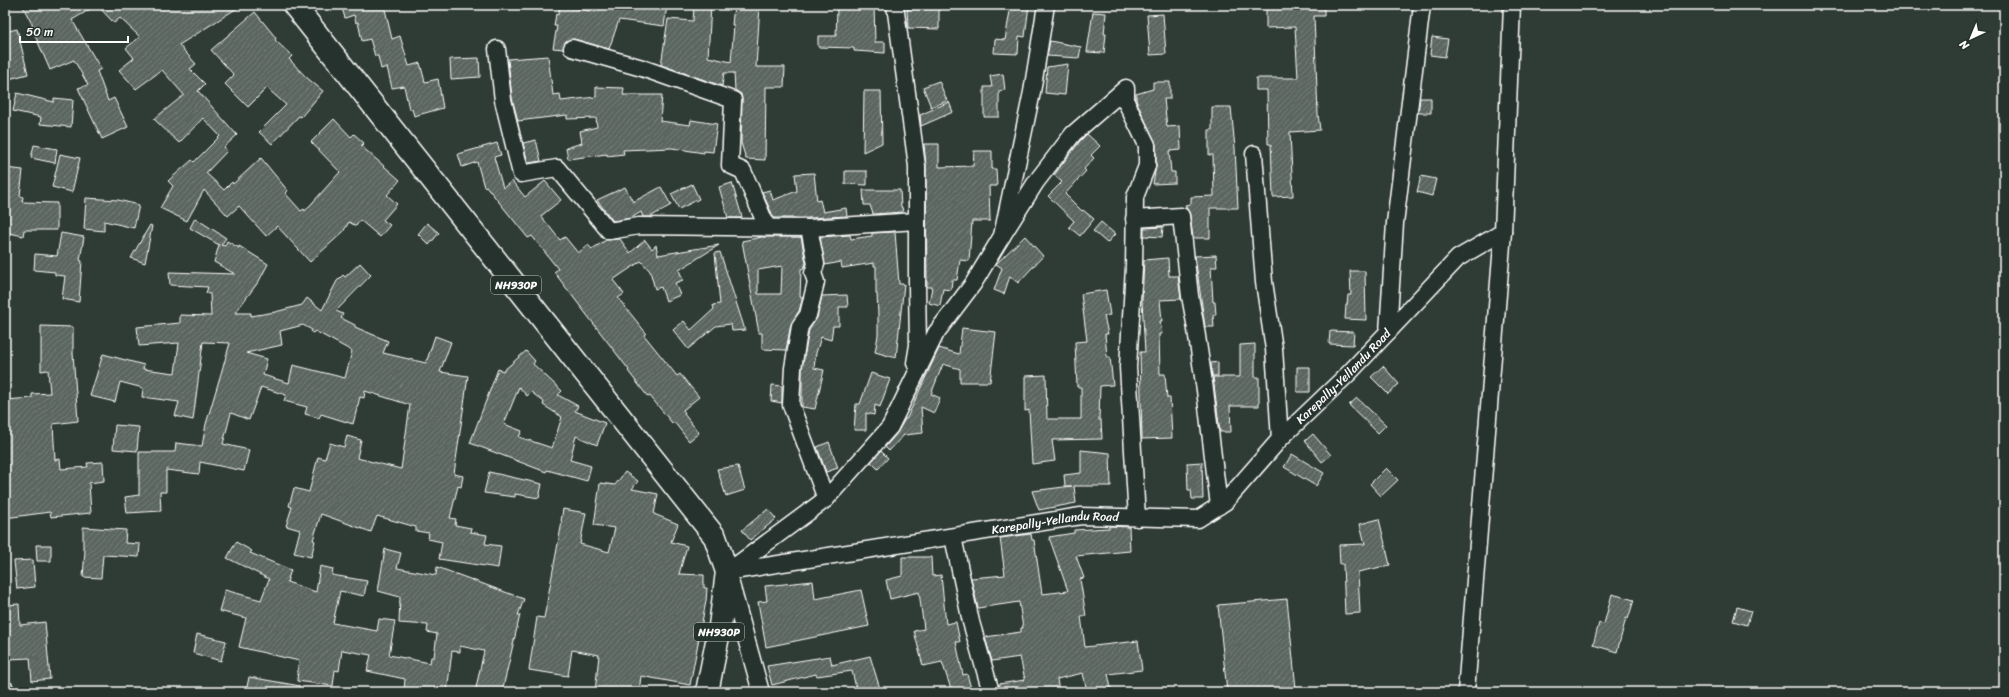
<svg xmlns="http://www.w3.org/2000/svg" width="2009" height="697" font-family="Sriracha,sans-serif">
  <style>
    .building { fill: url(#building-hatch); stroke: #fff; fill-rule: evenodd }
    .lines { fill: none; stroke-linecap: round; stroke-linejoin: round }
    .minor-casing { stroke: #fff; stroke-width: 19 }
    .highway-casing { stroke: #fff; stroke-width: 25 }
    .minor { stroke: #26332d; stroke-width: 16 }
    .highway { stroke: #26332d; stroke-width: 22 }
    .labels { text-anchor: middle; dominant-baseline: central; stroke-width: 3.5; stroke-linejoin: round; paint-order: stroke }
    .shield { fill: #26332d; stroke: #bec2c0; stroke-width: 1 }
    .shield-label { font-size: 11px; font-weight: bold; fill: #fff }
    .street-label { font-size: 12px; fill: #fff; stroke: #26332d }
  </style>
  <defs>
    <pattern id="building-hatch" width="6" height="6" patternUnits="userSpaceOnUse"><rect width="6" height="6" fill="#5b6661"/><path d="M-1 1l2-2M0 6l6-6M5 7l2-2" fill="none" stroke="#747d79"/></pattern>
  </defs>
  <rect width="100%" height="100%" fill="#2f3b35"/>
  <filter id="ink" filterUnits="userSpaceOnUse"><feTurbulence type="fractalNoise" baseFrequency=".025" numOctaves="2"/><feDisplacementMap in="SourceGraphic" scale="8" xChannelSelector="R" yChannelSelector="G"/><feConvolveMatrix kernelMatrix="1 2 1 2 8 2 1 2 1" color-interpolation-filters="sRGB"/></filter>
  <g filter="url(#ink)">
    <path class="building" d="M22,5H242L179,45L196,64L190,69L205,84L198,91L237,135L224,147L227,151L206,173L224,190L232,182L233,184L261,158L288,191L285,193L301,211L304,209L305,211L340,172L311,142L334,119L351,137L354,134L364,143L361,146L400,180L387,195L397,204L383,220L390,225L380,237L360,220L356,226L349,222L343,232L310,262L277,226L266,236L239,206L228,216L204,190L187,221L160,208L173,186L168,181L192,160L194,162L220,136L203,118L179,143L154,119L184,95L162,70L136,89L119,70L134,58L126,48L140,37L120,18L114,23L97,5L72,20L101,69L97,71L108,101L114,98L128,127L102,139L78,88L88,85L74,60L50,70L31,26H33Z
      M341,5H384L392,39L400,36L409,66L420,63L425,82L438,79L443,108L414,116L412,109H409L404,86L392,88L387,67L381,69L378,56H375L370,39L362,41L358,22L356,23L354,15L345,18Z
      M596,5H667L664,26L619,20L609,49L574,39L566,41L563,49L553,48L557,26H554L556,14L558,15L560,6L596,12Z
      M694,5H711L708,57L731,62L734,25H732L734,5H760L756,67H785L784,87H766L765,160L746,159L741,143L742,100L741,94L735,90L734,73H724L722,86L661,65L668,19L693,21Z
      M839,5H856V7L874,6L875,42H885V53L854,51V48L818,47V36H836L837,9H839Z
      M1011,5H1029L1025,37L1019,36L1018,54L994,53L995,39L1005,40Z
      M1266,5H1324V16H1314L1318,114L1320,130L1290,132L1293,196L1273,197L1271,144H1268L1267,90H1256V78H1298L1295,27L1266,28Z
      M907,9H939V29L908,28Z
      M255,12L276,38L275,40L292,56L289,59L306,77L323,91L301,117L299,116L272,144L259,132L286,105L267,88L248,107L225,84L234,75L211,50Z
      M1093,12L1106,13L1104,34H1106L1104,53L1087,52Z
      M1163,14L1166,54L1150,55L1147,15Z
      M17,29L28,74L5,80V32Z
      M1432,37L1448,39L1445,57L1430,55Z
      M1050,41L1081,47L1079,58L1047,56Z
      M548,56L553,95L560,94L561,101L596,97V87L624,88L623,95H662L660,121L690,125L691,120L717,124L713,152L704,151V153L672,148L623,150L624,154L607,156V154L568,159L566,148L582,143L580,131L597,127L596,118L567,119V115L518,121L512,98L508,59Z
      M479,58L480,77L451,79L450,59Z
      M1068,64L1065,95L1045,93L1047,67Z
      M1003,74L1005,90L999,91V117H984V87H992L990,76Z
      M939,81L947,101L931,107L923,87Z
      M1153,82H1170V99H1164L1167,127L1180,126L1181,150L1169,151L1171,172H1175V183L1153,184L1156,166V145L1136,100V94L1153,89Z
      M864,91H881L882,143L863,152Z
      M17,93L54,102V98L73,100L71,127L40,124L41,117L13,111Z
      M1420,98H1431V113H1418Z
      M949,102L953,112L921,126L920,115Z
      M1212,107H1231L1235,148L1238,208H1210V238H1193L1190,215L1185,205L1191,204V197L1214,196L1213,155H1209V130H1212Z
      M1087,134L1100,146L1091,155L1094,158L1084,169L1086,171L1065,194L1082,211L1083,210L1094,219L1080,236L1069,227L1074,221L1048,196L1062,182L1054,175L1080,141Z
      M536,140L541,161L528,163L523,143Z
      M497,143L501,155L494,157L503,188L512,181L525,197L545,181L561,200L541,216L560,240L565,237L578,253L588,245L592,249L606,240L620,239L630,253L645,240L652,249L656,245L658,255L719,245L679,270L683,280L675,283L680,295L666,301L661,287L655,289L650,271L641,261L613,280L624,294L618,298L646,333L644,335L677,376L680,374L699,397L683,410L685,413L684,414L699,433L689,441L674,422L672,423L650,396L648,397L628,371L629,370L554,272L558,269L532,236L528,238L486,186L484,187L477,162L462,167L458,154Z
      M924,144H939V167L973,166L974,151H992V169H996L997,186H989L990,221H972L969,261L960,260L957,280H952L951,290L943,289L940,306L929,303L932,287H927L926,166Z
      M34,145L57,149L55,163L31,158Z
      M60,154L80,158L72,192L52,187Z
      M5,168L23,170L20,196L23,197L22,202L57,203V230H24L23,236L5,232Z
      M845,171H867V185L845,184Z
      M814,173L817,201L820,200L823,212L846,208L847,216L809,218H774L762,192L770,190L773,200L797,191L795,174Z
      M1421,176L1436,179L1432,196L1417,192Z
      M732,183L742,217L740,218H728L719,187Z
      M692,184L699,199L679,209L671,194Z
      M625,187L633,202L661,187L671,205L650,217H643L641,212L631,218L613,221L597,200Z
      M863,190H900L901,207H902L903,212L873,214L870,205H864Z
      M86,198L118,200L139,205L134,228L104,221V231L84,229Z
      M195,218L226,238L221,245L225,246L227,241L239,248V246L268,264L259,281L235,313H251V316L275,312L302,305L307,298L322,310L337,281L343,275L345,277L360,263L371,275L336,311L343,314L341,318L355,325V327L388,341L383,353L426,363L435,336L451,342L440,372L468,376L454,474L463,476L461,487L458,486L450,518L456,519L455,525L471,528L470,532L487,535L485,544L501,546L498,568L439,559L442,542L428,539L429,533L416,531V527L377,516L371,532L321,514L313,540L315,541L311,557L294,553L300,530L286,526L292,507L289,506L294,488L309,492L318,457L325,459L330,443L344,447L347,436L361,440L357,458L401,469L410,405L365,391L364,398L360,397L353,424L321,414L319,418L305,414L307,407L284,401L286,395L261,387L249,420L231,413L223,444L249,450L244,471L200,462L199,474L166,470V492H160L161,511L127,513L125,497L139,495V452H175L176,443L202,446L206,424L230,343L203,342L193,420L175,416L179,402L142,397L143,388L120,382L115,402L90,396L103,354L144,365L143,369L175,373L179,343L139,346L137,327L180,323V315L211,316L210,294L206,293L208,287L170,285L169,272L235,274L214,262L219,245L190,228ZM303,325L312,330L311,332L313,333L315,331L352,351L345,378L293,365L289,383L263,375L267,359L246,353L282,345L280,331Z
      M1101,222L1115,234L1107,243L1093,231Z
      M427,223L439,233L429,245L418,234Z
      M150,225L152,226L145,263L131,258Z
      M1163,227L1162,237L1144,236V228Z
      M895,232L899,284H904L896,358L875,352L878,335V315L877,294H876V266H874V263L842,268L841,262L825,265L820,237L850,235L851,239L872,236V233Z
      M61,233L84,237L80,260L82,261L79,302L62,299L65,276L55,275V272L34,270L35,254L57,256Z
      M1025,236L1043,256L1018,283L1010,276L1004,294L994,290L1002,268L996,264Z
      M762,237H801L806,263L804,268L801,269L800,297H803L799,311L791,324L786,350L762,349V333H759L742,241ZM782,266L781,294H758V270Z
      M720,252L745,330L732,331L731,324L716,326L688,349L673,330L684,321L691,330L714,309L713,305L720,304L715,253Z
      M1216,255L1217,267H1211L1213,302H1215L1216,315H1213L1214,327H1205L1195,256Z
      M1168,258L1169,276H1178L1181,299L1160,300L1162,321H1160L1162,334H1159L1160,374H1165L1167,398H1170L1172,438L1142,439L1140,352H1145L1142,301L1144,260Z
      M1350,271H1365L1366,320L1345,319L1346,305H1347L1348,295H1351Z
      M1106,290L1110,315L1104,316L1108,334H1105L1107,357H1110L1113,385L1100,386L1099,420H1101L1102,439L1052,440L1055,461L1032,464L1029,410L1025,411V376L1046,375L1047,419H1081V387H1077L1075,342L1087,341L1081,294Z
      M847,295L848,307H839V326H833L831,340L821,337L816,353L814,368L824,370L815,409L802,407V369L809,330L817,318L822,296Z
      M41,326L73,327V353L78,421L53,424L55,460L60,459L61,469L88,467L87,463L103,462L104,481L89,483L91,513L51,517L50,512L5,518V493H7L5,400L32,398V394L50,393L48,370L41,371Z
      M962,328L996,332L990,382H960V369L943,364L931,394L940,398L934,413L921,407L923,433L904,435L889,451L885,447L897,433L905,419L907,418L939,348L959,354Z
      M1330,331L1354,332L1353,345L1329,344Z
      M1255,344V377H1259V406H1230L1231,432H1220L1213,377H1240V345Z
      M526,351L535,361L533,364L562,391L558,395L578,406L575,411L605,423L597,445L576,436L570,460L591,466L587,481L547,470L546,472L470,443L498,369L503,371ZM519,387L527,396L531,392L544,402L543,405L562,417L552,448L519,437L522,431L504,424Z
      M1218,362V376H1212L1211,363Z
      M1383,366L1399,384L1388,394L1371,377Z
      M1297,367H1310V392H1297Z
      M871,373L890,379L880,407L875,405L874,415L866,413V430H854L856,404H860Z
      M772,385L782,386V403L771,401Z
      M1357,398L1386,425L1378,433L1349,405Z
      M115,425L139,427L137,451L113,449Z
      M1313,434L1331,455L1322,462L1305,441Z
      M829,442L838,468L826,472L817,447Z
      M1081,450L1110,453L1111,486H1074L1076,503L1039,510L1032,491L1072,486H1065L1064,475L1081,473Z
      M881,451L888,458L878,469L871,462Z
      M1292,454L1324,473L1316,486L1284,467Z
      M1202,462L1203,499H1192L1191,490H1188L1187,463Z
      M738,466L745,490L726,496L717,469Z
      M1386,468L1398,480L1381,496L1370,484Z
      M489,472L542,484L539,498L515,494V497L484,493Z
      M625,472L638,481L632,489L658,494L654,514L678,524L671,542L687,546L679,574L704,575V588H707L706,601L690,685L641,676L639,692H595L599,655L572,650L568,676L529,670L537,617L544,618L562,522L561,521L563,509L586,513L580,544L609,552L615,528L594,525L600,483L615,485Z
      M768,509L776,519L750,540L742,530Z
      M1379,519L1390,565L1358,572L1360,613L1345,614L1343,564H1340L1339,545L1365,544L1360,524Z
      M1109,526L1129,527L1130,551L1076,556L1084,578L1080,579L1086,616H1081L1085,647L1138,641L1142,670L1108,674L1111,688L1091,692H1087L1083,673L1057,679L1059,692H1000L999,684L1025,680L1020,657L992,661L985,637L1021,632V628H1023L1019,602L978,608L971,578L1005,575L1000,538L1031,534L1032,540H1034L1042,594L1068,591L1049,537L1074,533V530L1109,528Z
      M83,527L126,530L125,543L140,544L139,557L103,555L101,578L83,577L85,550H83Z
      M236,542L252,551L250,553L291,570L287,582L316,592L320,566L333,569L332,575L367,581L364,596L340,591L333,623L377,631L379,619L395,621L389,655L430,663L431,657H434L437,634L427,632L428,625L399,623L400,597L378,591L385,549L401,553L397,568L436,575L437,567L524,599L518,615H520L502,692H475L484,651L460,646V652L452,651L447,692L404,690L405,679L367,671L371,655L342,650L339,671L335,670L333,686L297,681L299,661L239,647L246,618L219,611L225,590L261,600L269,579L227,558Z
      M36,545H51V561H37Z
      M902,557H931L932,576L941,575L946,624L956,622L960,642H956L963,675L967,674L972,692H952L942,662L923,666L914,631L924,629L919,592L890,599L886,580L902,576Z
      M33,560L35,587L17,589L14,561Z
      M813,581L815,599L861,590L869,626L766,647L758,602L767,601L765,586Z
      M1612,594L1634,600L1628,619L1626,618L1617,652L1593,645L1599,623L1604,624Z
      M1287,599L1296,689L1265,692H1227L1218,605Z
      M19,604L20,625L45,622L50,679L32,681L30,658L9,659L7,632H5V605Z
      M1737,607L1751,611L1747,625L1733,621Z
      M197,634L226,641L221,661L193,653Z
      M830,656L832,665L870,656L881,692H857L852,671L817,676L816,674L772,685L767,666Z
      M249,677L300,686L299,692H246Z"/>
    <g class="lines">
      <defs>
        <g id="minor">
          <path d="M895,5L917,166V286L918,345L915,363"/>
          <path d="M572,48L642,68L733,100L730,165L743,171L767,227"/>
          <path d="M497,49L503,100L521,174L557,168L609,231L639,226L809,228L917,221"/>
          <path d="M1254,154L1264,282L1274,349L1280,439"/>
          <path d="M1134,219L1181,216L1190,296L1195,323L1205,390L1219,506"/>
          <path d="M1002,236L1036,182L1073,134L1126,88V102L1147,145V166L1135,197L1134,267L1128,367L1137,518"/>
          <path d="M1388,332L1395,223L1422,5"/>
          <path d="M826,499L890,427L936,333L973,284L1002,236L1032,92L1046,5"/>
          <path d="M953,537L971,622L991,692"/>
          <path d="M730,570L826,499L791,405L793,368L800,326L808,315L816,282L813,273L816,264L809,228"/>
          <path id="s1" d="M727,572L1081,516L1198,519L1225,502L1280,439L1349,373L1458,258L1503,232"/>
          <path d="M729,577L761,692"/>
          <path d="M5,689L6,692"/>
          <path d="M1466,692L1503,232L1512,5"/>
        </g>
        <path id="highway" d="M294,5L715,537L727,572L720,626L707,692"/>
      </defs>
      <use href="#minor" class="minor-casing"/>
      <use href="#highway" class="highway-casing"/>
      <use href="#minor" class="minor"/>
      <use href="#highway" class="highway"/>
    </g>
  </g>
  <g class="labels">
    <g class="shield">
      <rect x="491" y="276" width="50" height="18" rx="3"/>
      <rect x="694" y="623" width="50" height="18" rx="3"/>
    </g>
    <g class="shield-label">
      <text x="516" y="285">NH930P</text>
      <text x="719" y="632">NH930P</text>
    </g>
    <g class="street-label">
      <text stroke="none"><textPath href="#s1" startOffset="680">Karepally-Yellandu Road</textPath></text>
      <text stroke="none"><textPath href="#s1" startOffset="332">Karepally-Yellandu Road</textPath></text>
    </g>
  </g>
  <rect width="2009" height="697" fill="none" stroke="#26332d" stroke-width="20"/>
  <rect x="10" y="10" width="1989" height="677" fill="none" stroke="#fff" stroke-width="1.5" filter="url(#ink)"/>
  <g transform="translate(1971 38) rotate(224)" stroke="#26332d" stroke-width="3" paint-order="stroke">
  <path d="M0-3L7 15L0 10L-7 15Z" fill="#ffffff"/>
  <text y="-6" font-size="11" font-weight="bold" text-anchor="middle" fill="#ffffff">N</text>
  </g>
  <path d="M20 36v6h108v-6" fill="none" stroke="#ffffff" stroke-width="2"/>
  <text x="26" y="36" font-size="12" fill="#ffffff" stroke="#26332d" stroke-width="3" paint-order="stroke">50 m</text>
</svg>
